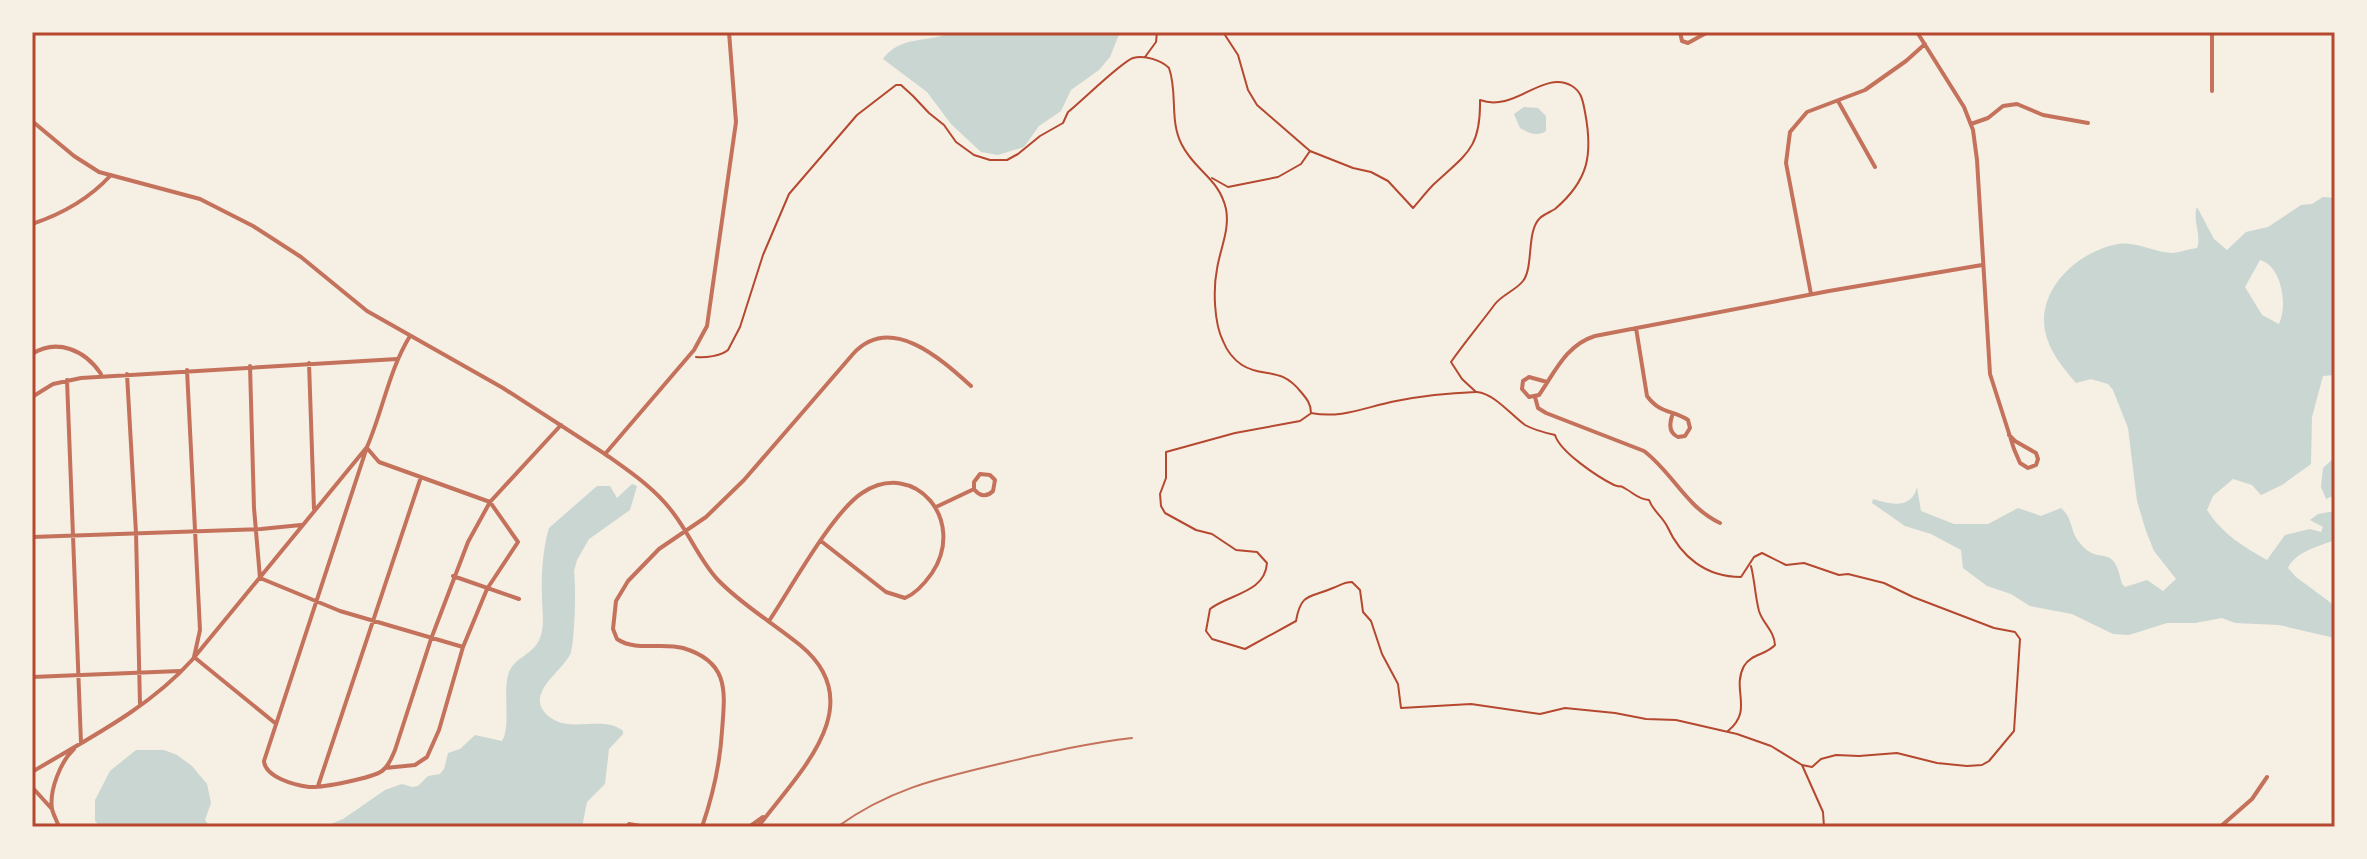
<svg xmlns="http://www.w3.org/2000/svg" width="2367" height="859" font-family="'Noto Serif',serif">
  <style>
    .water { fill: #c9d6d2; fill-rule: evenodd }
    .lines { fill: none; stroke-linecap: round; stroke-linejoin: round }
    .path { stroke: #b5482f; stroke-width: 2 }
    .service { stroke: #c5725c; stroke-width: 2 }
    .minor { stroke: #c5725c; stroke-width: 4 }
    .tertiary { stroke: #c5725c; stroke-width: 4 }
    .neatline { fill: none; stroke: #b5482f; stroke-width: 3 }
  </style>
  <rect width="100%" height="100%" fill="#f6efe4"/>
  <path class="water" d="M953,32H1120L1110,57L1099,70L1071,90L1061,111L1039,126L1024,147L998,155L981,152L951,124L927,92L883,59C900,35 929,43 953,32Z
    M1524,107L1538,108L1546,116V131C1538,137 1528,133 1520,128L1514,114Z
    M2323,197L2335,198V375L2323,376L2312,417L2311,464L2282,485L2261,495L2252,485L2233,479L2213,496L2207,510C2222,534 2244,547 2267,560L2285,535L2310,529L2321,532L2323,527L2310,520L2318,514L2335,511V540C2319,546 2295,552 2288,568L2296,577L2335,606V638L2279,625L2235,623L2222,618L2195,623H2167L2129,635L2113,634L2072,614L2030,606L2011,594L1987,586L1963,568L1961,550L1931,534L1905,526L1872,503L1873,499C1891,505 1912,509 1917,487L1921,511L1954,524H1988L2018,508L2041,516L2061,508C2073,518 2070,531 2079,542C2100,569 2113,539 2122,584L2125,587L2147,580L2163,591L2176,579L2154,551L2146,531L2137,501L2128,428L2113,390L2108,384L2091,379L2076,383C2063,368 2049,351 2045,331C2037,288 2079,251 2118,244C2137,241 2155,253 2173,253C2181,252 2189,249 2197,248C2202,235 2192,220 2197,207L2214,239L2227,250L2246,232L2268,227L2301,205L2312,204ZM2260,260C2282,266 2288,306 2279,324L2262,315L2245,287Z
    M2335,457V495L2326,499L2321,487L2323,468Z
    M632,484L637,486L630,510L589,539L577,560L574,571C576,586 575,639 571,652C565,671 519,695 551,718C572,733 603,715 623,731V734L609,749L605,784L587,802L582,827H323L343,819L385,790L402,784L412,787L418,786L428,776L440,774L444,769L448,753L460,749L475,735L502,741C511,726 503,694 508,675C513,657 534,655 540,638C545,625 542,610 542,596C541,574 543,548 549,528L597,486H610L617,498Z
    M136,750H164L177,755L192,766L207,784L211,803L205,820L210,827H101L95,821V800L110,771Z"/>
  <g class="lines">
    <path class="path" d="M1145,57L1156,42L1157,32
      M1212,178L1228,187L1278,177L1301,164L1310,151
      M696,357C705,358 721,356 728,350L740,327L763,255L789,194L857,115L896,85H901L913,96L929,113L944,125L956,142L974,155L990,160H1007L1018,154L1040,136L1063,123L1068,112C1081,102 1121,62 1133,58C1145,55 1161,60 1169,68C1178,93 1169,121 1182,145C1195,171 1219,178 1226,209C1230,230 1220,249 1217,269C1213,289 1214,323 1223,341C1227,351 1233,359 1242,365C1264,379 1279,365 1301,392C1307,399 1311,404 1311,413C1342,419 1365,407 1396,401C1421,396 1450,393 1476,392L1462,379L1451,362C1465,342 1481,323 1495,304C1502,295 1516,290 1523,281C1534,267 1526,231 1540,218C1543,215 1550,212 1555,209C1589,180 1593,154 1585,112C1583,102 1582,92 1572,86C1543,69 1515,113 1480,100C1481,149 1466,154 1434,184C1427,191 1420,200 1413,208L1388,181L1371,172L1353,168L1310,151L1272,118L1257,105L1248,90L1238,55L1223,32
      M1310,414L1300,421L1235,433L1166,452V478L1160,494L1161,506L1165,513L1196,530L1212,534L1236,550L1257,552L1267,563C1265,593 1229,594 1210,609L1206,631L1212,639L1245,649L1296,621C1301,592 1310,598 1333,588C1341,585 1344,582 1352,582L1360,590L1363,612L1371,621L1382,654L1398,684L1401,708L1471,704L1540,714L1565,708L1615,713L1646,719L1676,720L1737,734L1771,746L1802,765L1812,767L1821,759L1836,755L1859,756L1897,753L1937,763L1967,766L1982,765L1989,761L2014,731L2020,639L2015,632L1994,628L1913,597L1884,583L1848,574L1839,575L1804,563L1786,565L1762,553L1754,557L1741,577C1706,577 1681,557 1667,526C1662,516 1653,511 1649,500C1638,499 1635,494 1626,489C1617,483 1624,489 1614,485C1598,477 1560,452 1555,435C1546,433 1534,430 1525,425C1511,415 1495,394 1477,392
      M1728,731C1754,710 1731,690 1744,666C1751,654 1766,655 1775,645C1774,630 1763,624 1759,611C1755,596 1755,582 1751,566
      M1802,765L1823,812L1824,827"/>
    <path class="service" d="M837,827C891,788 940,778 1003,763C1046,753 1088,743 1132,738"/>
    <path class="minor" d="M1680,32L1682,41L1688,43L1708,32
      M1917,32L1964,107L1973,130L1977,160L1990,374L2014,449L2020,463L2028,468L2036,465L2038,459L2036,453L2015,441L2009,435
      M2212,91V32
      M1838,101L1875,167
      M1971,124L1988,118L2003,106L2017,104L2043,115L2088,123
      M32,224C62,214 88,200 110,176
      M1811,294L1786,163L1790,132L1807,112L1865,90L1906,61L1925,44
      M1636,328L1647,396C1660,414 1673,410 1688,420L1690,428L1685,436L1678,437C1669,433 1669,425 1672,416
      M32,354C57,338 85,350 101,374
      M309,363L314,509
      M250,366L254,508L260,578L340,611L463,647
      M187,370L200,630L194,657L275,723
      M127,374L136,533L140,705
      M67,380L81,743
      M1547,382L1529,377L1523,381L1522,389L1529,397L1539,395C1555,372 1566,345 1595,336L1829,291L1982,265
      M32,397L53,384L81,378L397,359
      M1535,397L1538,408L1546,413L1644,451C1673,473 1686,507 1720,523
      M367,447L264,761C265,777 294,785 309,787C322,788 372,778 382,771C389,766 392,757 395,750L431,639L468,542L490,502L561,425
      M367,448L379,462L490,502L518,542L487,589L463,647L439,730L427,757L415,765L385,768
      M605,454C629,471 656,489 674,514C690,535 700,561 718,580C742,605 773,623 800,645C873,705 797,774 758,827
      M936,507L974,489C980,497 987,497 993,491L995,480L990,475L980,474L974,482V489
      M32,537L261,529L301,525
      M453,576L519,599
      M769,621C791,588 832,513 862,493C915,458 967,521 932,573C925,583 917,593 905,598L886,592L821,541
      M32,677L180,671
      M32,772C87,739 148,709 192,660L367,447C383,410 389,370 410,336
      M318,786L421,477
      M32,787L51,808
      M59,827C57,821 53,814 52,809C49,790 61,761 74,749
      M627,827L629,824L646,827
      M702,827C713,795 720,765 722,731C725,692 730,662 683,648C661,642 636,652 617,639L613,629L616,601L628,581L659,549L706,517L744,480L853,354C890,313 940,358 971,386
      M749,827L763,817
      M2220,827L2252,799L2267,777"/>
    <path class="tertiary" d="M32,121L74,156L99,172L200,199L253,226L301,257L367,311L503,388L605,454L694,350L707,326L736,122L729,32"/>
  </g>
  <rect width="2367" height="859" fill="none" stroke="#f6efe4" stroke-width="68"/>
  <rect x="34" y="34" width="2299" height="791" class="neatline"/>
</svg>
